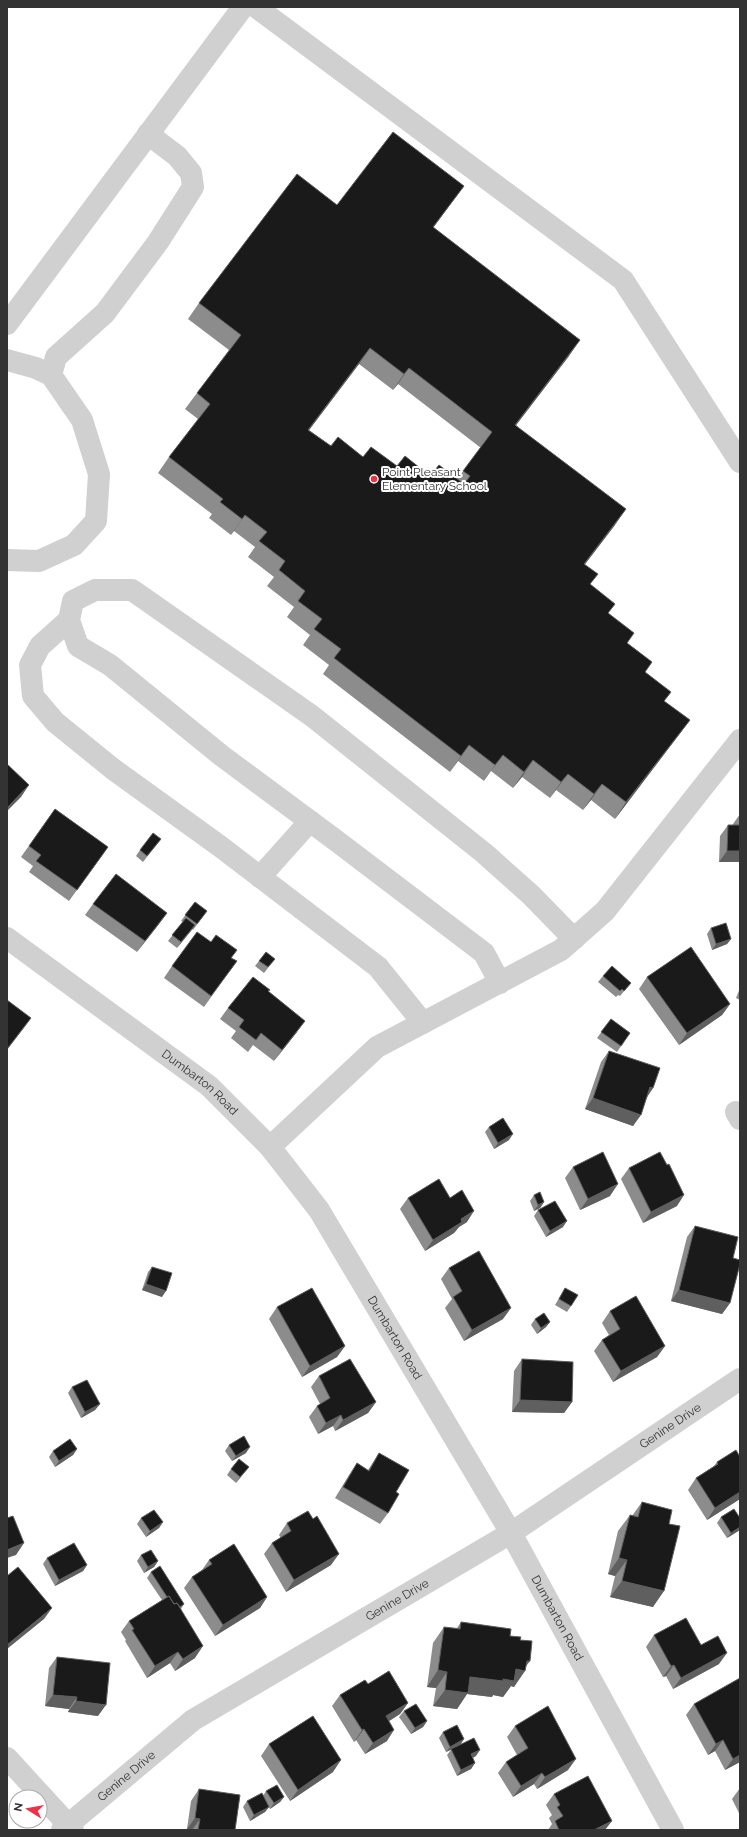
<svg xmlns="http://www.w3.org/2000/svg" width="747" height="1837" font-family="Raleway,sans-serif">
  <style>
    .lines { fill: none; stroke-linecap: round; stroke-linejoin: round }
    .minor { stroke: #d0d0d0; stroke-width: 22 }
    .wall { fill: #8c8c8c; fill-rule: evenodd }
    .shaded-wall { fill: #5f5f5f }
    .building { fill: #1a1a1a; stroke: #5f5f5f; fill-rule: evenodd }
    .poi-dot { fill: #ed3146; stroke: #fff; stroke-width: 1.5 }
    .labels { text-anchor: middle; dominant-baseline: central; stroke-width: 4; stroke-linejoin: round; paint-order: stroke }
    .poi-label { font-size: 12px; fill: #333; stroke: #fff; text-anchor: start }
    .street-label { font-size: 12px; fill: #333; stroke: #fff }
  </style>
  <rect width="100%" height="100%" fill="#fff"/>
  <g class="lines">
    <g class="minor">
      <path d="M256,7L623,280L740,462"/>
      <path d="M7,324L243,7"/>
      <path d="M7,360L36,368L51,375L82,420L99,474L96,521L74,545L39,561L7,560"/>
      <path d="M51,375L56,357L105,313L158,242L193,187L191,173L177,156L148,134"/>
      <path d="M69,620L40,646L30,665L33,696L55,722L113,769L221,847L378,967L423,1023"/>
      <path d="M260,877L310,821"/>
      <path id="s1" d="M7,938L209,1086L270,1147L319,1210L511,1533L673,1830"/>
      <path d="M500,983L484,953L334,839L222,756L110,665L78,646L69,620L73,601L95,590H132L312,716L484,853L531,895L574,939"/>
      <path d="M736,1112L740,1119"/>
      <path d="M270,1147L377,1047L561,950L605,911L740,740"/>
      <path d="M7,1758L73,1830"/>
      <path id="s2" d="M62,1830L193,1720L511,1533L740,1379"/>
    </g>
  </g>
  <path class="wall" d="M464,186L433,228L569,356L516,425L615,525L585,564L590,585L627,643L652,662L645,672L664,701L690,720L678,736L615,819L591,800L583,810L556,790L550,798L522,777L513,788L491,771L484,781L458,761L450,772L323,674L329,665L303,645L310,635L287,617L294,607L267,586L274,577L248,557L255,547L234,531L231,535L209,518L212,514L158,473L169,457L198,419L185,409L197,393L229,350L188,319L199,303L337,205ZM359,364L393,390L398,384L481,448L457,479L430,476L363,457L331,446L309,430Z
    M55,809L108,847L69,901L29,872L33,866L21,857Z
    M740,814V862H719L720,836L728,825H733V824Z
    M161,839L143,862L136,856L140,850Z
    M195,902L207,911L193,930L192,929L177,948L168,941L183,922L181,921Z
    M93,904L159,924L137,952L85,915Z
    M711,928L731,939L727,944L712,950L707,934Z
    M232,958L237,961L204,1007L164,978L172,966Z
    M275,959L264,973L255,966L259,961Z
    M603,976L631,983L620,996L618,995L616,997L598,982Z
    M647,977L730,1004L722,1015L679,1045L639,989Z
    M740,988V1000L736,998Z
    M268,992L297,1032L274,1061L253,1045L248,1052L231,1038L236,1031L220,1019L228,1008Z
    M611,1019L630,1033L617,1052L597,1038Z
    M609,1051L653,1088L647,1097L633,1126L585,1109L601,1062Z
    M489,1127L509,1140L494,1149L485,1132Z
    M573,1167L610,1196L580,1210L565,1178Z
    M629,1168L677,1206L643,1223L621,1179Z
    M534,1195L544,1202L540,1208L534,1211L530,1201Z
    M408,1198H450L467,1222L459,1227L454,1233L425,1251L400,1209Z
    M538,1210L563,1227L546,1237L534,1216Z
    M695,1226L733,1258L730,1303L722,1314L671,1301L687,1237Z
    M152,1267L162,1297L142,1290L148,1272Z
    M449,1268L503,1319L464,1341L445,1308L452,1299L441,1279Z
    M565,1288L571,1306L567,1312L555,1305Z
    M277,1307L345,1346L337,1357L302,1377L269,1319Z
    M610,1311L665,1346L657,1357L613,1382L594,1351L602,1340L609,1335L602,1323Z
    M535,1319L550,1322L546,1327L537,1334L531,1325Z
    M522,1359L572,1402L564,1413L512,1412L514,1371Z
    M319,1376L376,1402L368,1413L335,1431L333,1426L318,1434L309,1417L317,1406L320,1404L311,1387Z
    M72,1387L100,1404L95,1410L81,1418L68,1393Z
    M229,1445L246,1453L232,1461L225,1451Z
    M77,1449L73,1455L55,1467L49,1457L53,1451Z
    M379,1453L396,1492L388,1513L380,1524L335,1498L349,1475L357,1463L368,1470Z
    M740,1457V1499L707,1520L688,1490L696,1478L714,1466L717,1462Z
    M249,1467L236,1483L227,1475L231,1469Z
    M642,1502L669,1524L653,1607L610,1597L615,1576L608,1574L618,1531L630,1515L632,1516Z
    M721,1517L740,1518V1530L727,1538L717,1523Z
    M141,1518L163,1522L159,1528L146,1537L137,1524Z
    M287,1523L331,1565L286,1592L264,1554L272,1543L281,1538L279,1535Z
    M141,1555L158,1561L154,1567L144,1573L137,1561Z
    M47,1558L87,1565L83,1571L55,1586L43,1564Z
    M209,1560L267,1597L260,1608L215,1636L184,1588L192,1577L202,1570Z
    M151,1572L184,1604L181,1609L195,1658L175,1671L170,1663L147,1678L125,1641L126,1640L121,1632L129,1621L162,1600L147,1578Z
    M461,1622L510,1636L520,1640L526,1666L514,1687L511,1686L503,1697L493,1695L492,1697L467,1694L457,1709L433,1706L436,1688L427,1687L433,1643L444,1627L457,1628Z
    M654,1635L701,1645L719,1664L673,1689L666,1676L663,1677L646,1647Z
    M57,1657L98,1716L68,1712L69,1709L45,1706L49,1668Z
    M368,1684L408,1703L400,1714L389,1721L387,1741L365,1754L356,1740L354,1742L332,1706L340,1695Z
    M694,1704L740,1762L725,1770L715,1751L708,1755L686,1715Z
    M404,1711L427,1721L423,1727L411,1734L399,1717Z
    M515,1726L568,1770L537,1789L534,1784L513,1797L498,1773L506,1762L517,1755L507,1737Z
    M443,1732L464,1739L460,1745L476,1756L473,1758L475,1763L471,1769L457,1776L447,1755L451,1750L446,1752L439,1738Z
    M269,1744L333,1772L290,1801L261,1756Z
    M740,1788V1815L732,1799Z
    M199,1789L235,1830H192L187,1829L191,1801Z
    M266,1791L284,1797L280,1802L270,1809L269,1807L265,1812L250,1821L243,1807L247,1801L263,1796Z
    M554,1794L605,1830H548L552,1824L549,1818L552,1815L546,1805Z"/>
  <path class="shaded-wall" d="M464,186L452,202L422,243L433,227Z
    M580,340L569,356L504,441L515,425Z
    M370,348L359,364L297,446L308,430Z
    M409,368L398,384L393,390L404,374Z
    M626,509L615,525L573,580L584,564Z
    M245,515L234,531L231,535L242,519Z
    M690,720L678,736L615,819L626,802Z
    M469,745L458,761L450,772L461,756Z
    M503,755L491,771L484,781L495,765Z
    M533,760L522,777L513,788L524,772Z
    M568,774L550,798L561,782Z
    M602,784L591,800L583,810L594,794Z
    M29,785L21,797L7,811V808Z
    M727,851H740V862H719Z
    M167,913L159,924L137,952L145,941Z
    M195,925L191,931L177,948L181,942Z
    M731,939L727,944L712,950L716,944Z
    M730,1004L722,1015L679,1045L687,1033Z
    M31,1018L23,1029L7,1050V1049Z
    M305,1021L297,1032L274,1061L282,1050Z
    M650,1087L653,1088L645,1100Z
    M593,1098L641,1115L633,1126L585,1109Z
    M513,1134L509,1140L494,1149L498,1143Z
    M618,1184L610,1196L580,1210L588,1199Z
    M684,1195L677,1206L643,1223L651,1212Z
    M544,1202L540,1208L534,1211L538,1205Z
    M474,1211L467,1222L459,1227L454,1233L425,1251L433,1240L461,1219Z
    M567,1221L563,1227L546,1237L550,1231Z
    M146,1284L166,1291L162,1297L142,1290Z
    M679,1290L730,1303L722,1314L671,1301Z
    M511,1308L503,1319L464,1341L472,1330Z
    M550,1322L546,1327L537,1334L541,1328Z
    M345,1346L337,1357L302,1377L310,1366Z
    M665,1346L657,1357L613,1382L621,1371Z
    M520,1400L572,1402L564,1413L512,1412Z
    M376,1402L368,1413L335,1431L343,1420Z
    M100,1404L95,1410L81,1418L85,1412Z
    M341,1415L333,1426L318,1434L326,1423Z
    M250,1447L246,1453L232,1461L236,1456Z
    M77,1449L73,1455L55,1467L59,1461Z
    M249,1467L244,1473L236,1483L240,1477Z
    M740,1492V1499L707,1520L715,1508Z
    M163,1522L159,1528L146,1537L150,1531Z
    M740,1527V1530L727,1538L731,1533Z
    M24,1543L16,1555L7,1558V1550Z
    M339,1554L331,1565L286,1592L294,1580Z
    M619,1558L627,1560L615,1576L608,1574Z
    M158,1561L154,1567L144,1573L148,1567Z
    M87,1565L83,1571L55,1586L59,1580Z
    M622,1581L664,1591L653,1607L610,1597Z
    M267,1597L260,1608L215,1636L223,1625Z
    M52,1608L44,1619L7,1649V1645Z
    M203,1646L195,1658L175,1671L183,1659Z
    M178,1652L170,1663L147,1678L155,1666Z
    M727,1653L719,1664L673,1689L681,1678Z
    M527,1661H530L523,1670L525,1671L514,1687L511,1686L503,1697L493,1695L492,1697L467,1694L457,1709L433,1706L445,1690L470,1677L503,1679Z
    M674,1665L666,1676L663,1677L671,1666Z
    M438,1670L447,1672L436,1688L427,1687Z
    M53,1695L77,1697L69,1709L45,1706Z
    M76,1701L106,1705L98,1716L68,1712Z
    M408,1703L400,1714L378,1728L386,1716Z
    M427,1721L423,1727L411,1734L415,1728Z
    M364,1729L356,1740L354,1742L362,1730Z
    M394,1730L387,1741L365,1754L373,1743Z
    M464,1739L460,1745L446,1752L450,1747Z
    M723,1740L715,1751L708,1755L716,1744Z
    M480,1750L476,1756L467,1760L471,1754Z
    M740,1755V1762L725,1770L733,1759Z
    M576,1759L568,1770L537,1789L545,1777Z
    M341,1760L333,1772L290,1801L298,1790Z
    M475,1763L471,1769L457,1776L461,1770Z
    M542,1773L534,1784L513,1797L521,1786Z
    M284,1797L280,1802L270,1809L274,1803Z
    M269,1807L265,1812L250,1821L254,1815Z
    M195,1818L200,1819L192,1830L187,1829Z
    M612,1821L605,1830H594Z"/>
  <path class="building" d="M393,132L464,186L433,227L580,340L515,425L626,509L584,564L598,574L590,584L615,604L608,613L634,633L627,643L652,662L645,672L671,692L664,701L690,720L626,802L602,784L594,794L568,774L561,782L533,760L524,772L503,755L495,765L469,745L461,756L334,658L341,649L314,629L322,619L298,601L305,591L279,570L285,561L259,541L267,532L245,515L242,519L220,502L223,499L169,457L210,404L197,393L241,335L199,303L297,174L337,205ZM370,348L404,374L409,368L492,432L463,471L470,476L464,484L439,465L430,476L405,456L397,466L371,447L363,457L338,437L331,446L308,430Z
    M7,764L29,785L7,808Z
    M55,809L108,847L77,890L36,861L41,855L29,846Z
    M728,825H740V851H727Z
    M153,833L161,839L147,856L140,850Z
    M116,874L167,913L145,941L93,904Z
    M195,902L207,911L197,924L185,915Z
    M186,918L195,925L181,942L172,935Z
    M726,923L731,939L716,944L711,928Z
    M197,932L211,942L216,935L237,950L231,958L237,961L211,996L172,966Z
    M691,947L730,1004L687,1033L647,977Z
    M266,952L275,959L268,967L259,961Z
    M612,966L631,983L624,991L622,989L620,991L603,976Z
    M253,977L270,990L268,991L305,1021L282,1050L261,1033L256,1040L239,1027L244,1020L228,1008Z
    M7,1000L31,1018L7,1049Z
    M611,1019L630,1033L621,1046L601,1032Z
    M609,1051L660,1068L653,1088L650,1087L641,1115L593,1098Z
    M503,1118L513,1134L498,1143L489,1127Z
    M603,1152L618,1184L588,1199L573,1167Z
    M660,1152L667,1165L669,1164L684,1195L651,1212L629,1168Z
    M439,1179L450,1198L462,1190L474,1211L461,1219L462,1222L433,1240L408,1198Z
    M540,1192L544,1202L538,1205L534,1195Z
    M555,1201L567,1221L550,1231L538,1210Z
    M695,1226L738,1237L733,1258L740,1260V1264L730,1303L679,1290Z
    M479,1251L511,1308L472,1330L453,1297L462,1291L449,1268Z
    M152,1267L172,1273L166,1291L146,1284Z
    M312,1288L345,1346L310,1366L277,1307Z
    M565,1288L578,1295L571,1306L559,1299Z
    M636,1296L665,1346L621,1371L602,1340L620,1329L610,1311Z
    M544,1313L550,1322L541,1328L535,1319Z
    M350,1359L376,1402L343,1420L341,1415L326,1423L317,1406L330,1398L319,1376Z
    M522,1359L573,1362L572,1402L520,1400Z
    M87,1380L100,1404L85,1412L72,1387Z
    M244,1436L250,1447L236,1456L229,1445Z
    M70,1439L77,1449L59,1461L53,1451Z
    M736,1450L740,1457V1492L715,1508L696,1478L718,1464L717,1462Z
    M379,1453L409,1470L396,1492L399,1494L388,1513L343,1487L357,1463L369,1471Z
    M239,1459L249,1467L240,1477L231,1469Z
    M642,1502L672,1510L669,1524L680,1526L664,1591L622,1581L627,1560L619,1558L630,1515L638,1517Z
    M734,1509L740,1518V1527L731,1533L721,1517Z
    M154,1510L163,1522L150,1531L141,1518Z
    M308,1511L313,1519L317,1516L339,1554L294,1580L272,1543L291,1531L287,1523Z
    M13,1516L24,1543L7,1550V1518Z
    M74,1543L87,1565L59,1580L47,1558Z
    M234,1544L267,1597L223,1625L192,1577L212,1564L209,1560Z
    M151,1550L158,1561L148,1567L141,1555Z
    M160,1566L184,1604L180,1607L177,1603L174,1604L169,1596L167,1597L151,1572Z
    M18,1567L52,1608L7,1645V1576Z
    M169,1596L174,1604L177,1603L203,1646L183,1659L178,1652L155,1666L132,1630L134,1629L129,1621Z
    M686,1618L701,1645L718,1636L727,1653L681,1678L674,1665L671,1666L654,1635Z
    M461,1622L511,1629L510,1636L521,1637L520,1640L532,1641L530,1661H527L525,1671L516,1669L514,1681L503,1679V1681L470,1677L468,1693L445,1690L447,1672L438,1670L444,1627L460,1629Z
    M57,1657L110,1663L106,1705L76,1701L77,1697L53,1695Z
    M389,1671L408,1703L386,1716L394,1730L373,1743L364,1729L362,1730L340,1695L365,1680L368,1684Z
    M740,1678V1755L733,1759L723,1740L716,1744L694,1704Z
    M416,1704L427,1721L415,1728L404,1711Z
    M548,1706L576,1759L545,1777L542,1773L521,1786L506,1762L528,1748L515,1726Z
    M313,1716L341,1760L298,1790L269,1744Z
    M457,1725L464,1739L450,1747L443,1732Z
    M474,1738L480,1750L471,1754L475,1763L461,1770L451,1749Z
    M588,1776L612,1821L594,1830H559L555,1821L563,1816L557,1807L560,1805L554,1794Z
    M277,1785L284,1797L274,1803L266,1791Z
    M199,1789L240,1795L235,1830H198L200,1819L195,1818Z
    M262,1793L269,1807L254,1815L247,1801Z"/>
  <circle class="poi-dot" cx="374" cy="479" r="4"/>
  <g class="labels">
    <g class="poi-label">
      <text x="382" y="472">Point Pleasant<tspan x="382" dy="14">Elementary School</tspan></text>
    </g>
    <g class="street-label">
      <text stroke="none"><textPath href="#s1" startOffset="241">Dumbarton Road</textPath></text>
      <text stroke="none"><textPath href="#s1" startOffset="565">Dumbarton Road</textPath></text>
      <text stroke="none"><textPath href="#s2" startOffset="732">Genine Drive</textPath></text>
      <text stroke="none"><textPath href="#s2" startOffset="408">Genine Drive</textPath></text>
      <text stroke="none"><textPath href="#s1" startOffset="889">Dumbarton Road</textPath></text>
      <text stroke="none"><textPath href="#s2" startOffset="84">Genine Drive</textPath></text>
    </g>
  </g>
  <rect width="747" height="1837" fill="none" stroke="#333333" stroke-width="16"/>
  <g transform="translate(28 1809) rotate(281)"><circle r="19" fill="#ffffff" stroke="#adadad"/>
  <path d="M0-3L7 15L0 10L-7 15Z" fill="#ed3146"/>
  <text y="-6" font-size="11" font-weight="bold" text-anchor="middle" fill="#333333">N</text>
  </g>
</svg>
